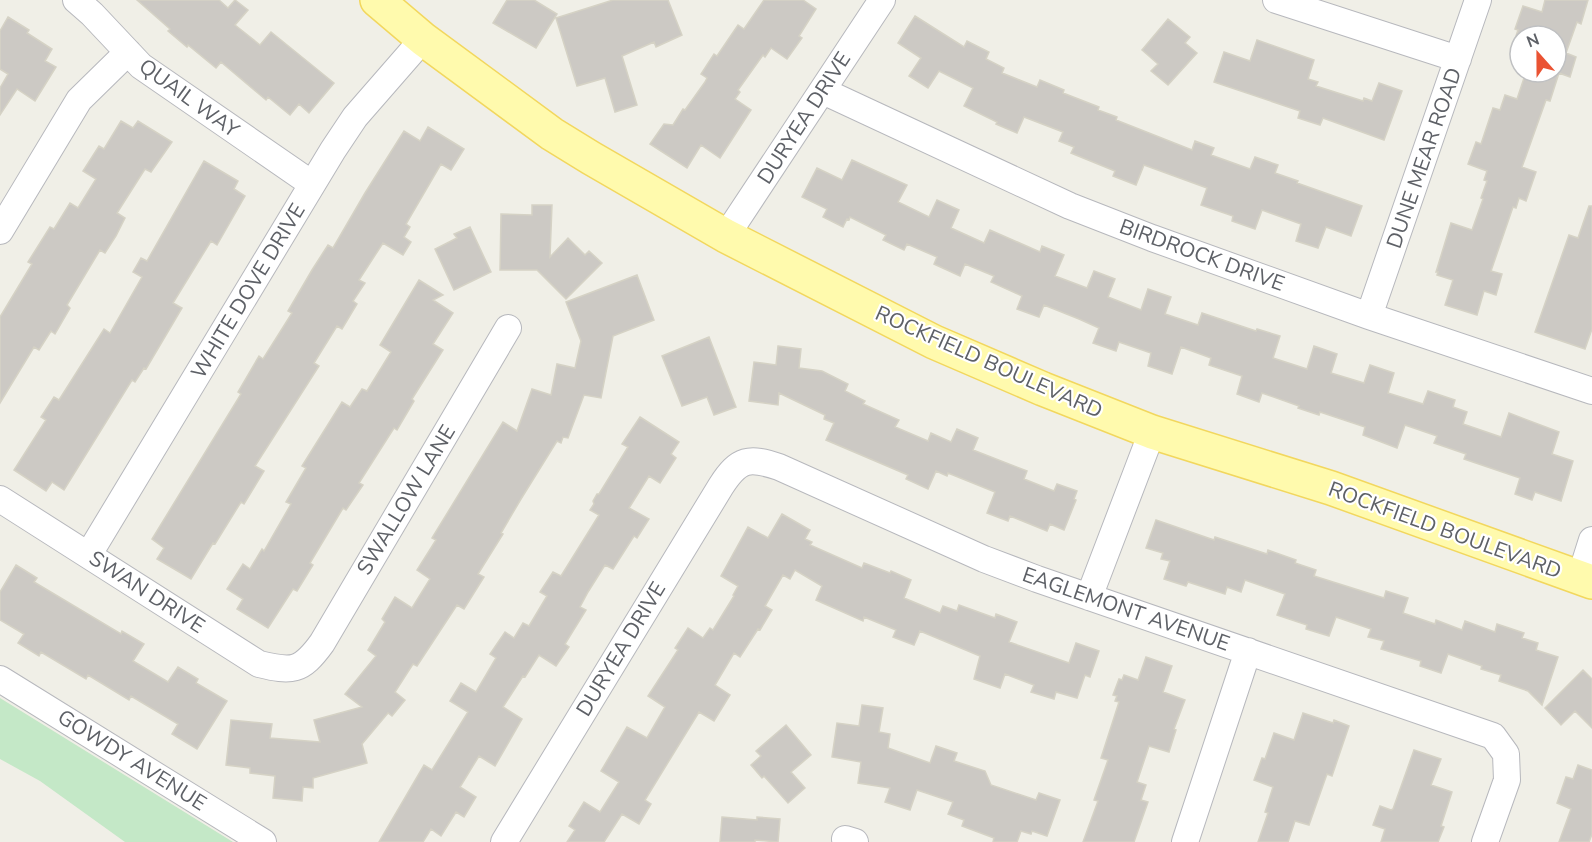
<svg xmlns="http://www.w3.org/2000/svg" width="1592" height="842" font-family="'Nunito Sans',sans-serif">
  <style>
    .green { fill: #c4e8c7 }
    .building { fill: #ccc9c4; stroke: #d5d2c5; stroke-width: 1.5 }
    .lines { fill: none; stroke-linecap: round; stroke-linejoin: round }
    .minor-casing { stroke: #b7b8bd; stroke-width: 28 }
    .major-casing { stroke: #f2d75e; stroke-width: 36 }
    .minor { stroke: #fff; stroke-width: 26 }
    .major { stroke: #fffaad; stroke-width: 33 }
    .labels { text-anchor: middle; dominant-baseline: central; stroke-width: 4.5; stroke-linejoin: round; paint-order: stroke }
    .street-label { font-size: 21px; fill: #5e6167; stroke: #fff }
  </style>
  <rect width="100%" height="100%" fill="#f0efe7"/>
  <path class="green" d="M0,698L233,842H125L40,781L0,759Z"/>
  <path class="building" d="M137,0H219L228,8L235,0L248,10L235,25L260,45L271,32L334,83L309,113L299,104L290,115L268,97L266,100L221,62L216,68L188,45L187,47L168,31L170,29Z
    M507,0H534L557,14L536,48L493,23Z
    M613,0H668L682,35L656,47L654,42L622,56L637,105L615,112L605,78L577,86L556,18Z
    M764,0H803L816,9L799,36L802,38L787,59L771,48L765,57L763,55L738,90L740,92L735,99L751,110L720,158L701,145L687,168L650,144L664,124L673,125L683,109L685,110L705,82L707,78L701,74L714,54L717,56L738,25L744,29Z
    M1545,0H1588L1581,24L1577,22L1566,53L1576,57L1570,77L1559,73L1550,101L1546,100L1522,167L1536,172L1526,201L1519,198L1516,208L1513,207L1491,271L1502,274L1496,295L1484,291L1477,315L1445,305L1453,280L1437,275L1438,272H1436L1451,223L1472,230L1483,199L1481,198L1487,181L1484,180L1487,171L1468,164L1476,142L1481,144L1493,108L1500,110L1505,95L1517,99L1526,72H1556V36H1516L1518,30L1515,29L1523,6L1542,12Z
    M915,16L964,47L967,41L989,52L986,59L1004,68L1002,73L1037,87L1040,80L1064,90L1063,93L1099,107L1098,110L1117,117L1116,120L1192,150L1195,141L1214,148L1211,155L1250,169L1255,157L1278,165L1275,173L1298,181L1297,183L1362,206L1351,236L1326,227L1318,248L1296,241L1301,224L1262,210L1255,229L1232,221L1233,216L1201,205L1207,188L1144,165L1136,185L1113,176L1115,171L1071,153L1074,147L1059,141L1063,132L1024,117L1017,133L996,124L997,122L964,106L973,88L939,71L928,88L909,76L921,58L898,43Z
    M8,17L29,30L27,33L52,49L45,61L56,67L35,101L17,89L0,115V88L8,74L0,69V31Z
    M1168,19L1190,37L1185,43L1197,53L1168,85L1151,71L1158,64L1142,50Z
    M1257,40L1314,60L1308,79L1318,82L1316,86L1363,101L1364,98L1372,101L1379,83L1402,91L1384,140L1323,118L1320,125L1298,118L1300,111L1214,82L1224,52L1250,61Z
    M121,121L133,128L138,121L172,142L151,172L145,169L117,213L125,218L116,236L105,253L100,250L67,305L70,308L55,334L51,331L39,350L34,347L0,403V317L32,264L28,262L50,227L54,229L70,203L78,208L96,179L83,171L99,146L104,149Z
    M428,127L464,149L451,170L441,164L406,224L410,227L404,237L411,242L403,255L383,243L359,280L365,283L353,301L357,304L342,329L337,326L314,363L319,366L255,466L264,471L244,504L241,502L215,544L213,543L191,579L157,559L164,548L152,539L241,394L238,392L259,356L263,359L292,313L288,311L312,270L328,245L333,248L365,193L404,131L420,141Z
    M852,160L907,185L898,202L929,217L937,200L959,210L951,228L984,243L990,230L1040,252L1042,246L1064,255L1055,276L1087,288L1094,271L1115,279L1108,297L1141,310L1148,289L1171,297L1165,314L1198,325L1202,313L1256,331L1257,329L1280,336L1273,358L1307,369L1314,346L1337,354L1331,373L1364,383L1370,365L1394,373L1388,393L1423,404L1428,391L1455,400L1453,407L1467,412L1463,424L1501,437L1509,413L1559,432L1552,454L1573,461L1561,501L1535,492L1532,500L1515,494L1520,478L1464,459L1466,454L1434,443L1437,436L1405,425L1397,448L1363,435L1365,427L1320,412L1319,415L1298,408L1299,406L1262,393L1259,402L1237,394L1242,376L1209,365L1211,358L1181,347L1172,374L1148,366L1151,353L1119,342L1116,351L1093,343L1099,328L1079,319L1044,305L1039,317L1017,309L1022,296L991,282L994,276L965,264L960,276L934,264L937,257L907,244L904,250L883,240L886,235L850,217L849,220L847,219L843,227L823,217L827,209L802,197L817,168L842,180Z
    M204,161L238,181L234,189L245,196L217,245L211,241L173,303L182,308L146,369L144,368L135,382L132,380L64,490L52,482L46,491L14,470L46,420L41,417L54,397L59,400L104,329L110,333L142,277L133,272L141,258L147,261Z
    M532,205H552L550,257L568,238L585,255L589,251L602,263L566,299L537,270H500L501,214L532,215Z
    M1589,206H1592V329L1585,349L1535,332L1569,235L1578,238Z
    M470,227L491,272L454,290L435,249L457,238L454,234Z
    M637,275L654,320L613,336L601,398L584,395L568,438L563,437L561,443L557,441L521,499L501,533L503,534L478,574L484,577L464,609L457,605L417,666L413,664L395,692L405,700L392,716L388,713L362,744L367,763L313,778V788L303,787L302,801L273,798L275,776L250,773V768L226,765L231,720L272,724L270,738L320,742L314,720L362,707L345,694L376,656L368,650L385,622L382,619L395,597L412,608L430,579L417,570L436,540L432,538L503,422L517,431L532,389L551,395L557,364L575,368L581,341L566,302Z
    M419,280L443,295L433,300L453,313L433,344L443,350L412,399L414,401L397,430L394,428L359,483L363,485L346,510L343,508L310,563L313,565L297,591L293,589L268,628L237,609L243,599L227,589L243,564L250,569L262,549L264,551L291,504L286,502L306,468L302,466L342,402L350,407L362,389L367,391L391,352L380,345Z
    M709,337L736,407L714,415L707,397L682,406L662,356Z
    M778,346L801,349L799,368L822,371L848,384L845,391L865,401L863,404L899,420L895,427L928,441L931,433L951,442L957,429L978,438L973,450L1027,471L1024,479L1054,491L1057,484L1077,491L1074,499L1076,500L1064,530L1050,524L1047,531L1010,516L1008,521L987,513L995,492L948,473L947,476L936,471L928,489L906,479L908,475L826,440L834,423L824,419L825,415L779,393L778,405L749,401L754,362L776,365Z
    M640,417L679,442L671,454L676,458L660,483L649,476L629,508L649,519L637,538L634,536L613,569L605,565L588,592L580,607L586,610L565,644L569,647L556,666L539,655L525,677L523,676L503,707L522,719L495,766L479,756L460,787L476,797L464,817L456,812L441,836L431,829L423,842H379L424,765L432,770L468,712L450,701L461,683L476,692L496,658L490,654L505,632L514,638L523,623L529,626L547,596L540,592L553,572L561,576L599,515L590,510L594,504L593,501L597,494H599L628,447L622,444Z
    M782,514L810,530L805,539L812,542L810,545L862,568L864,563L890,573L891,571L911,580L904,598L940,613L943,606L957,611L959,605L995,618L996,614L1017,622L1009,642L1069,663L1076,643L1099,651L1090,677L1085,675L1077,698L1056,692L1054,699L1031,692L1034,685L1005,674L1000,688L974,679L980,656L920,631L914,645L893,637L896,630L864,617L863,621L816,600L822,586L795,570L790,579L783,575L765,606L772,610L760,630L758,629L740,657L734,653L715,685L730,695L714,721L699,712L645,800L651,804L639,824L622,814L604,842H567L575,830L569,826L584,802L600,812L619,782L601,771L627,727L647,738L665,707L648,696L678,650L675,648L688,628L703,638L710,628L713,630L734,596L733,595L738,586L721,576L748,527L768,538Z
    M1156,520L1214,540L1215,537L1267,554L1268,550L1296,560L1295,563L1316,570L1314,576L1384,598L1386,591L1408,598L1403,613L1435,624L1436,620L1462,630L1465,621L1495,632L1497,624L1524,633L1522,638L1538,643L1536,650L1558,657L1542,705L1528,691L1499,681L1501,675L1481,669L1482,666L1448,654L1441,673L1420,666L1421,661L1381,649L1384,641L1368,637L1371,629L1336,617L1329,636L1306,629L1307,625L1277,615L1285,594L1245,580L1241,592L1227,587L1225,594L1188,582L1186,586L1164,579L1170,561L1161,559L1163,553L1146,548Z
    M16,565L37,578L34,582L121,634L122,631L144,644L133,661L168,682L178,667L198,679L196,683L227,701L197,749L172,734L178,724L131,696L129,700L88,675L86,679L41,652L39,656L18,643L24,634L0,620V592Z
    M1146,657L1172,666L1163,692L1185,700L1174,729L1176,730L1169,752L1149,746L1137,782L1146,785L1141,800L1148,802L1134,842H1083L1098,801L1094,800L1108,760L1101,758L1119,702L1115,701L1117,696L1113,695L1119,679L1122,680L1124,675L1138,680Z
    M1583,670L1592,679V728L1575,711L1561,725L1545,708Z
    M862,705L883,708L879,732L890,734L888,748L930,763L936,746L957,753L954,761L985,771L991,785L1036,800L1039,793L1060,800L1047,836L1032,831L1031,834L1021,831L1017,842H993L994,838L962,826L964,820L948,814L953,802L917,790L910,810L885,802L890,788L858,783L861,762L832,757L837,723L859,726Z
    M1303,713L1333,723L1334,720L1349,726L1332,776L1327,774L1309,825L1295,821L1288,842H1258L1268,813L1265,812L1273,787L1254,780L1262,758L1265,759L1274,733L1294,740Z
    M786,725L811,755L791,772L805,788L788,803L764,776L762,778L751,765L761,756L756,751Z
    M1414,750L1441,759L1431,785L1452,792L1441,826L1444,827L1438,842H1381L1385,829L1373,825L1380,806L1391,810L1393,809Z
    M1578,765L1592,770V834L1589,842H1559L1571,809L1557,803L1566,777L1573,779Z
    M722,817L757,820V817L780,819L778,842L755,840V842H720Z"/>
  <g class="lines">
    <defs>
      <path id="minor" d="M76,0L92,14L141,66L312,184
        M1276,0L1458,59
        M823,91L1070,206L1152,238L1369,316L1592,391
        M0,231L79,100L128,52
        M726,236L882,0
        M1369,316L1478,0
        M0,499L259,664C292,672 301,672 322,643L508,328
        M89,554L333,150L355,117L423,39
        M1580,578L1592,540
        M1089,597L1152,432
        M0,679L263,842
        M845,839L855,842
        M504,842L721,486C739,458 749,457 779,467L984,559L1037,579L1493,736L1506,754L1507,780L1485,842
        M1185,842L1248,651"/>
      <path id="major" d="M377,0L423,39L552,134L591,158L726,236L934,342L1043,389L1152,432L1331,488L1592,582"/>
    </defs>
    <use href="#minor" class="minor-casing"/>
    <use href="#major" class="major-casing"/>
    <use href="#minor" class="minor"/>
    <use href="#major" class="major"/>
  </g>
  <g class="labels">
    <g class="street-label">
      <text transform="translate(189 98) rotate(36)">QUAIL WAY</text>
      <text transform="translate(804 118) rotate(-57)">DURYEA DRIVE</text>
      <text transform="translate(1424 158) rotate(-71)">DUNE MEAR ROAD</text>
      <text transform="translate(1202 255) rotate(20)">BIRDROCK DRIVE</text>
      <text transform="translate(248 291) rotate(-59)">WHITE DOVE DRIVE</text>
      <text transform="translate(989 362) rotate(24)">ROCKFIELD BOULEVARD</text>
      <text transform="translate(406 500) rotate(-59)">SWALLOW LANE</text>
      <text transform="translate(1445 530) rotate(20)">ROCKFIELD BOULEVARD</text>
      <text transform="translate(147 592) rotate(33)">SWAN DRIVE</text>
      <text transform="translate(1126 609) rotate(19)">EAGLEMONT AVENUE</text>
      <text transform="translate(621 649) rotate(-59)">DURYEA DRIVE</text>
      <text transform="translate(132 760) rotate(32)">GOWDY AVENUE</text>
    </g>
  </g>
  <g transform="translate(1538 54) rotate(339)"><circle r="28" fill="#ffffff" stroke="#bfc0c2" stroke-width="1.5"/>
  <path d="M0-4.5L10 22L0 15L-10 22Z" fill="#ea5333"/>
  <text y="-9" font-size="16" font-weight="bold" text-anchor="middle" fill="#5e6167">N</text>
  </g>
</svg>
